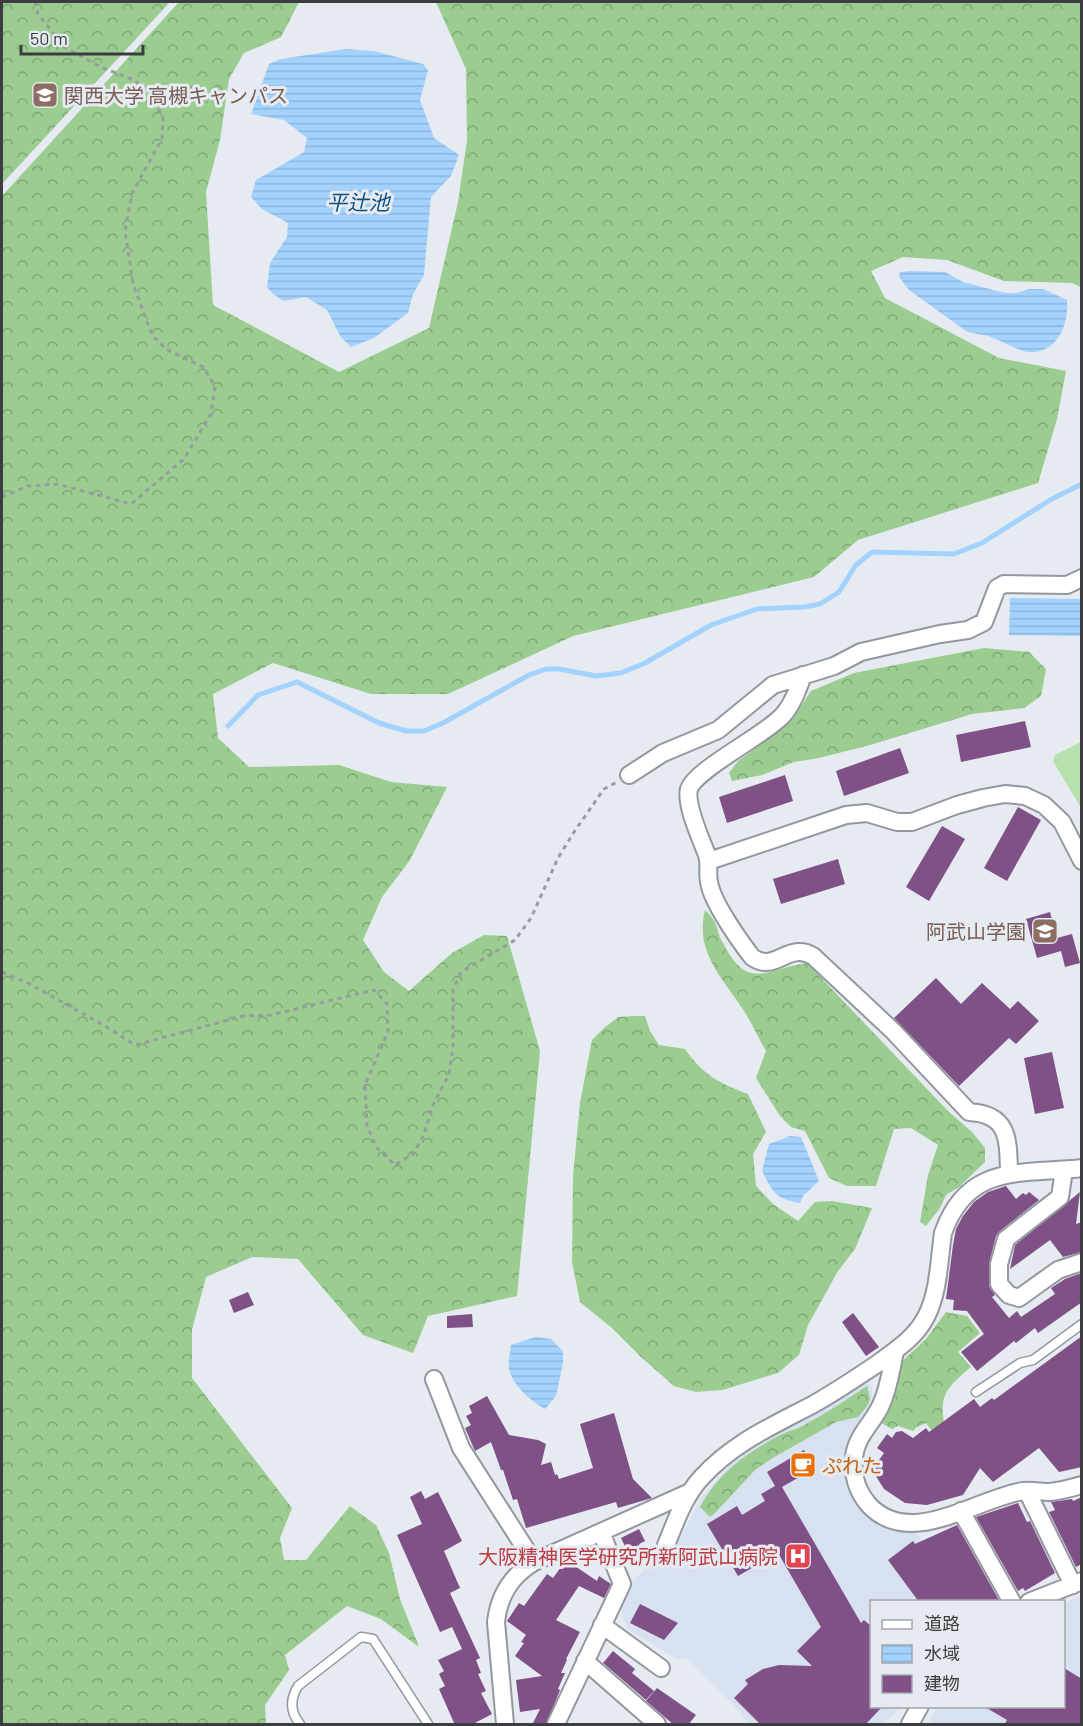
<svg xmlns="http://www.w3.org/2000/svg" width="1083" height="1726" font-family="Barlow,'Noto Sans JP',sans-serif">
  <style>
    .built { fill: #d8e1ef }
    .green { fill: #b6e1ac }
    .forest { fill: url(#forest-crowns) }
    .water { fill: url(#water-rules) }
    .lines { fill: none; stroke-linecap: round; stroke-linejoin: round }
    .stream { stroke: #a4d2fe; stroke-width: 5 }
    .building { fill: #7f5186 }
    .lane-casing { stroke: #93979e; stroke-width: 11 }
    .street-casing { stroke: #93979e; stroke-width: 20 }
    .path { stroke: #989ba0; stroke-width: 3; stroke-dasharray: 4.5 4.5; stroke-linecap: butt }
    .lane { stroke: #fff; stroke-width: 8 }
    .street { stroke: #fff; stroke-width: 16 }
    .labels { text-anchor: middle; dominant-baseline: central; stroke-width: 6; stroke-linejoin: round; paint-order: stroke }
    .education-label { font-size: 20px; fill: #785e54; stroke: #e6eaf1; text-anchor: start }
    .food-label { font-size: 20px; fill: #c56008; stroke: #e6eaf1; text-anchor: start }
    .health-label { font-size: 20px; fill: #be3a42; stroke: #e6eaf1; text-anchor: end }
    .water-label { font-size: 21px; font-style: italic; fill: #105081; stroke: #e6eaf1 }
  </style>
  <defs>
    <pattern id="forest-crowns" width="20" height="18" patternUnits="userSpaceOnUse" patternTransform="scale(1.5)"><rect width="20" height="18" fill="#9bcc90"/><path d="M2 6a3 3 0 1 1 6 0M12 15a3 3 0 1 1 6 0" fill="none" stroke="#80a777"/></pattern>
    <pattern id="water-rules" width="6" height="5" patternUnits="userSpaceOnUse" patternTransform="scale(1.5)"><rect width="6" height="5" fill="#a4d2fe"/><path d="M0 2.5h6" fill="none" stroke="#8eb5db"/></pattern>
  </defs>
  <rect width="100%" height="100%" fill="#e6eaf1"/>
  <path class="built" d="M869,1382L872,1389L873,1402L854,1432L846,1455V1473L850,1490L865,1512L880,1523L914,1530L954,1582L923,1601L872,1602V1706L901,1707L883,1724H749L732,1703L687,1658L677,1659L627,1629L619,1605L630,1585L652,1561L674,1551L701,1498L736,1458L759,1442L821,1410Z
    M1081,1596V1724H928L937,1707L1064,1706V1603Z"/>
  <path class="green" d="M1081,742V808L1053,761L1055,755Z"/>
  <path class="forest" d="M2,2H170L2,184Z
    M179,2H299L281,37L244,53L229,79L220,140L206,192L213,305L339,372L429,328L458,202L467,140L466,69L436,2H1081V287L1072,283L1004,281L947,260L903,257L871,271L885,298L999,358L1066,371L1057,419L1038,483L858,540L814,577L573,636L448,694H371L273,663L213,694L218,738L249,767L339,765L391,782L447,787L410,860L382,897L363,940L384,972L409,991L452,953L484,935L507,936L540,1051L517,1296L428,1316L413,1353L363,1335L298,1259L252,1257L206,1277L192,1330V1378L292,1508L280,1538L284,1560H306L350,1506L376,1525L389,1553L400,1599L419,1647L381,1619L347,1606L285,1655L289,1670L265,1705L266,1724H2V196Z
    M984,648L1029,652L1046,669L1041,696L1024,708L972,714L870,745L819,758L794,762L762,775L732,781L729,773L738,761L778,732L794,717L811,691L854,673Z
    M705,910C721,926 714,927 723,943C748,992 765,969 807,963L948,1111L972,1132L985,1148V1162L959,1187L946,1195L940,1208L926,1226L920,1222L928,1175L938,1145L911,1128L894,1129L876,1186H847L829,1178L805,1131L791,1127L780,1116L756,1078L766,1051C759,1039 753,1026 746,1014C725,980 694,954 705,910Z
    M634,1016H645L650,1031L659,1045L685,1049C703,1075 719,1083 748,1094L766,1132L753,1154L756,1186L773,1204L798,1221L815,1202L832,1201L872,1208L855,1249L838,1271L808,1325L799,1355L778,1373L722,1390L696,1392L674,1386L642,1358L612,1328L580,1302L572,1262L573,1176L580,1103L592,1040L604,1028L618,1017Z
    M946,1312L967,1316L980,1333L958,1352L971,1367C946,1388 937,1397 946,1431L939,1440L926,1423L917,1427L913,1431L898,1426L892,1429L880,1422L899,1364L926,1339Z
    M867,1386L870,1398L868,1405L858,1417L836,1422L771,1459L755,1470L716,1512L710,1517L700,1507C719,1472 748,1452 782,1434C789,1431 797,1429 804,1425C825,1414 846,1400 867,1386Z"/>
  <path class="water" d="M346,49L374,51L423,64L428,70L420,100L434,138L459,155L451,176L431,197L424,275L413,294L408,313L374,338L351,347L340,336L327,310L306,297L283,301L272,293L267,287L270,263L287,237L288,223L262,209L251,197L256,180L304,152L307,138L284,120L251,114L269,64L281,59Z
    M911,271L945,272L963,282L1005,293H1016L1029,289H1043L1067,300C1070,326 1054,359 1023,351C1011,347 1000,340 988,336C981,334 973,334 966,331L909,290L899,277L900,272Z
    M1010,598L1081,599V636L1009,635Z
    M790,1136L801,1137L819,1181L803,1196L800,1203C775,1199 773,1192 762,1171L769,1144Z
    M535,1337L551,1339L563,1351V1363L556,1396L545,1409C531,1401 513,1386 509,1369C508,1362 510,1353 511,1345Z"/>
  <g class="lines">
    <path class="stream" d="M228,726L258,695L297,682L379,723L406,731H424L443,723L529,675L546,669H559L596,676L621,673L645,663L711,625L757,609L804,607L820,604L839,592L856,565L872,552L954,554L982,543L1050,500L1082,484"/>
  </g>
  <path class="building" d="M1025,721L1031,747L961,762L956,735Z
    M900,748L909,773L844,796L836,771Z
    M785,775L793,801L727,823L719,797Z
    M1018,807L1041,820L1007,881L984,868Z
    M942,826L965,839L929,901L906,887Z
    M838,859L845,884L781,904L773,879Z
    M1050,912L1057,938L1072,934L1080,963L1065,967L1061,951L1037,958L1026,919Z
    M936,978L961,1004L982,983L1010,1009L1018,1001L1039,1021L1016,1044L1009,1038L959,1086L894,1018Z
    M1052,1052L1064,1108L1035,1114L1024,1058Z
    M1006,1186L1016,1199L1023,1193L1026,1195L1029,1192L1039,1200L1000,1231L996,1236L989,1264V1285L995,1295L992,1297L1009,1318L1017,1311L1021,1317L1055,1294L1051,1288L1065,1279L1082,1273V1302L1038,1333L1035,1328L1016,1343L1014,1341L977,1371L961,1352L984,1334L967,1311L953,1310L954,1300L946,1299L953,1245L956,1229L963,1216L974,1202L988,1192Z
    M1080,1192L1076,1224L1082,1222V1252L1063,1257L1050,1240L1010,1269L1015,1245Z
    M248,1292L254,1305L234,1313L229,1300Z
    M853,1313L879,1347L866,1356L842,1322Z
    M472,1314L473,1327L447,1328V1316Z
    M1082,1336V1467L1059,1472L1039,1448L993,1482L980,1468L963,1495L927,1505L905,1503L884,1489L872,1470L884,1453L877,1448L887,1434L892,1438L896,1432L902,1431L913,1438L926,1428L929,1432L974,1399L980,1407L992,1398L994,1400Z
    M487,1396L509,1435L538,1440L546,1444L541,1465L551,1462L555,1475L557,1474L559,1479L593,1468L580,1424L614,1413L633,1479L652,1498L618,1508L616,1502L526,1528L517,1499L513,1500L503,1470H501L491,1442L475,1451L465,1428L471,1425L466,1416L472,1413L469,1406Z
    M804,1450L815,1468L782,1487L861,1623L864,1620L872,1627V1707H882L865,1725H761L734,1698L748,1684L745,1680L763,1669L779,1665L812,1666L797,1651L821,1627L778,1553L738,1576L707,1524L737,1506L742,1515L765,1501L761,1494L775,1486L767,1472Z
    M421,1491L425,1499L438,1492L462,1541L444,1551L460,1588L450,1593L480,1658L476,1660L481,1673L478,1674L486,1691L481,1693L492,1714L471,1725H455L439,1689L445,1686L439,1674L444,1671L438,1660L462,1649L452,1627L440,1632L397,1535L422,1524L410,1497Z
    M1082,1497V1564L1076,1567L1049,1512L1055,1510L1051,1502L1072,1499L1073,1501Z
    M1018,1503L1027,1522L1030,1521L1055,1573L1025,1591L1023,1588L1018,1591L976,1517Z
    M957,1525L1000,1602H919L888,1560L913,1541L915,1544Z
    M639,1529L645,1541L639,1544L645,1555L632,1561L621,1538Z
    M566,1560L597,1581L599,1576L611,1584L604,1598L579,1586L556,1620L580,1632L566,1659L567,1660L561,1673H565L558,1689L560,1690L546,1725H532L540,1709L520,1712L516,1680L542,1676L515,1656L524,1643L521,1642L526,1635L507,1621L519,1603L524,1606L547,1574L553,1578Z
    M640,1604L678,1623L664,1640L630,1623Z
    M613,1651L635,1669L632,1673L654,1691L646,1700L603,1663Z
    M1064,1668L1082,1679V1725H1004L1007,1720L985,1707H1064Z
    M657,1688L696,1715L688,1725H674L646,1701Z"/>
  <g class="lines">
    <defs>
      <path id="lane" d="M976,1392L1020,1363L1033,1360L1082,1324
        M300,1724C290,1712 290,1699 298,1686L361,1637L373,1639L428,1724"/>
      <path id="street" d="M803,675C798,689 792,706 782,716C765,735 696,769 689,789C685,805 701,839 707,855C710,864 707,872 709,882C712,902 739,940 752,957C775,974 788,941 813,956L893,1031L969,1112C1010,1114 1008,1141 1009,1173
        M629,775L663,753L718,730L773,685L834,666L861,652L940,634L968,630L984,622L997,588L1004,584L1067,585L1082,578
        M709,861L846,815L867,813L897,822H912L957,805L983,798L1005,794L1025,796L1044,805L1062,822L1082,861
        M1064,1170L1060,1197L1006,1239L999,1264V1284L1009,1295L1019,1298L1058,1270L1082,1262
        M895,1352C891,1369 889,1388 881,1405C873,1423 856,1436 854,1457C852,1474 857,1491 868,1504C909,1550 975,1499 1023,1491C1032,1490 1041,1492 1050,1492C1061,1491 1071,1488 1082,1485
        M434,1379L461,1448L534,1562
        M1027,1491L1073,1585
        M961,1511L1012,1602
        M666,1545C676,1521 684,1496 702,1477C733,1443 772,1426 812,1405C834,1393 856,1378 877,1364C896,1350 915,1338 926,1317C939,1292 939,1260 943,1233C968,1162 1022,1175 1082,1168
        M1029,1602L1082,1581
        M602,1625L661,1668
        M585,1661L657,1724
        M505,1724L496,1622C499,1595 511,1576 534,1562L688,1493
        M556,1724L622,1584L601,1532
        M910,1724L920,1706"/>
    </defs>
    <use href="#lane" class="lane-casing"/>
    <use href="#street" class="street-casing"/>
    <path class="path" d="M2,497L28,486L57,484L131,504L184,459L211,414L215,386L203,367L166,349L152,335L133,284L125,231L132,193L162,139L163,117L148,91L134,80L103,68L64,47L38,14L35,2
      M2,972L28,983L105,1026L135,1045L243,1016L271,1015L374,990L387,1004L388,1032L365,1085L367,1126L377,1148L395,1165L413,1154L424,1135L432,1107L449,1074L453,1046V990L461,972L515,940L531,918L558,858L574,832L604,789L617,782"/>
    <use href="#lane" class="lane"/>
    <use href="#street" class="street"/>
  </g>
  <defs>
    <symbol id="university-square" viewBox="-11 -11 22 22"><rect x="-9" y="-9" width="18" height="18" rx="4" fill="#8d6e63" stroke="#e6eaf1"/><path d="M0-5L7-2L0 1L-7-2ZM-4 1L0 2.5L4 1V4Q0 6-4 4Z" fill="#fff"/></symbol>
    <symbol id="school-square" viewBox="-11 -11 22 22"><rect x="-9" y="-9" width="18" height="18" rx="4" fill="#8d6e63" stroke="#e6eaf1"/><path d="M0-5L7-2L0 1L-7-2ZM-4 1L0 2.5L4 1V4Q0 6-4 4Z" fill="#fff"/></symbol>
    <symbol id="cafe-square" viewBox="-11 -11 22 22"><rect x="-9" y="-9" width="18" height="18" rx="4" fill="#e8710a" stroke="#e6eaf1"/><path d="M-5.5-4.5H6V0H3Q3 3.5 0 3.5H-2.5Q-5.5 3.5-5.5 0ZM3-3.2v2h1.7v-2ZM-6 4.5H4V6H-6Z" fill="#fff"/></symbol>
    <symbol id="hospital-square" viewBox="-11 -11 22 22"><rect x="-9" y="-9" width="18" height="18" rx="4" fill="#e0444e" stroke="#e6eaf1"/><path d="M-5-5h3v3.5h4V-5h3V5h-3V1.5h-4V5h-3Z" fill="#fff"/></symbol>
  </defs>
  <g fill-rule="evenodd">
    <use href="#university-square" x="30" y="80" width="30" height="30"/>
    <use href="#school-square" x="1030" y="916" width="30" height="30"/>
    <use href="#cafe-square" x="788" y="1450" width="30" height="30"/>
    <use href="#hospital-square" x="783" y="1541" width="30" height="30"/>
  </g>
  <g class="labels">
    <g class="education-label">
      <text x="64" y="95">関西大学 高槻キャンパス</text>
      <text x="1026" y="931" text-anchor="end">阿武山学園</text>
    </g>
    <g class="food-label">
      <text x="822" y="1465">ぷれた</text>
    </g>
    <g class="health-label">
      <text x="778" y="1556">大阪精神医学研究所新阿武山病院</text>
    </g>
    <g class="water-label">
      <text x="358" y="201">平辻池</text>
    </g>
  </g>
  <rect width="1083" height="1726" fill="none" stroke="#3b3d40" stroke-width="6"/>
  <rect x="870" y="1600" width="195" height="108" fill="#e6eaf1" stroke="#a2a5aa" stroke-width="1.5"/>
  <rect x="882" y="1620" width="30" height="9" fill="#ffffff" stroke="#a2a5aa" stroke-width="1.5"/>
  <text x="924" y="1630" font-size="18" fill="#3b3d40">道路</text>
  <rect x="882" y="1645" width="30" height="18" fill="url(#water-rules)" stroke="#a2a5aa" stroke-width="1.5"/>
  <text x="924" y="1660" font-size="18" fill="#3b3d40">水域</text>
  <rect x="882" y="1675" width="30" height="18" fill="#7f5186" stroke="#a2a5aa" stroke-width="1.5"/>
  <text x="924" y="1690" font-size="18" fill="#3b3d40">建物</text>
  <path d="M21 45v9h122v-9" fill="none" stroke="#3b3d40" stroke-width="3"/>
  <text x="30" y="45" font-size="18" fill="#3b3d40" stroke="#e6eaf1" stroke-width="4.5" paint-order="stroke">50 m</text>
</svg>
